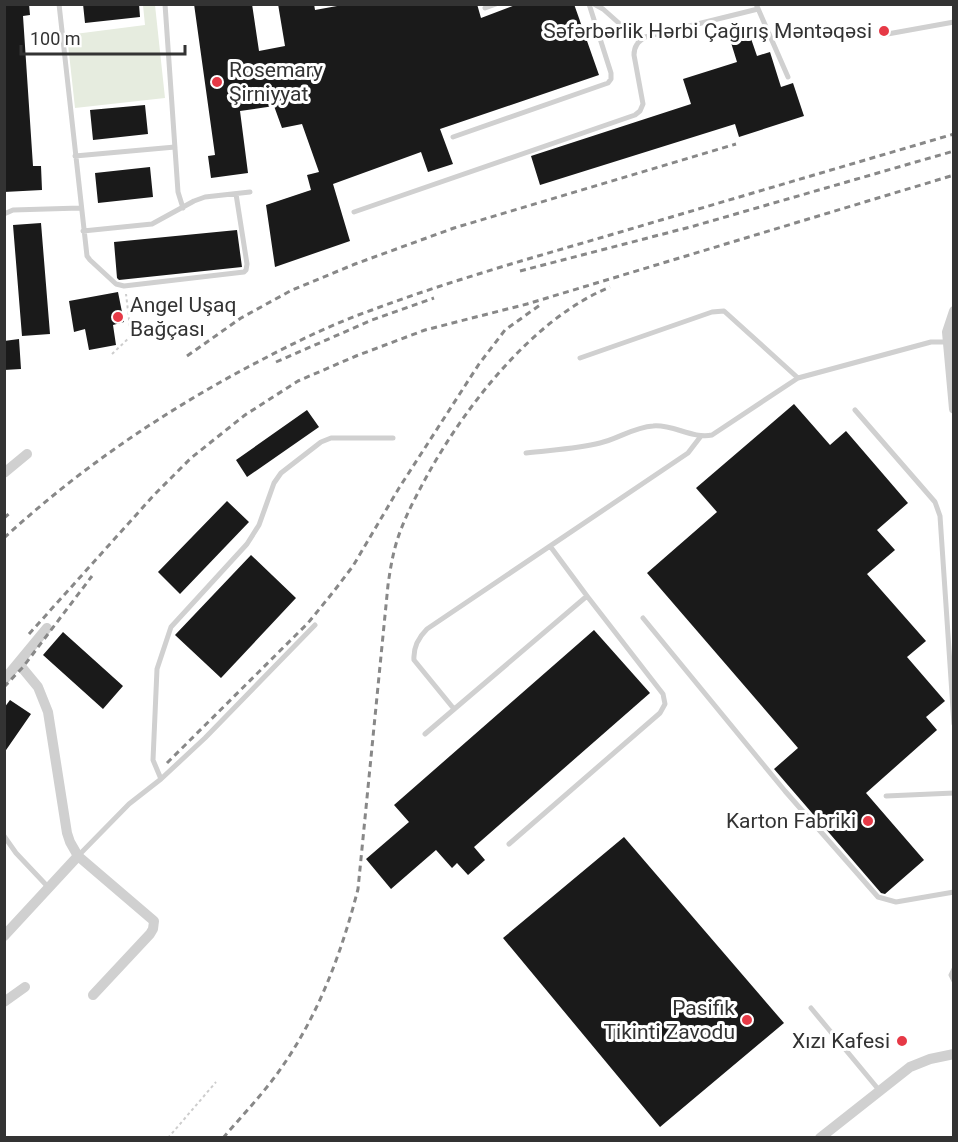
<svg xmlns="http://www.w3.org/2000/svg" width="958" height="1142" font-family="Roboto,sans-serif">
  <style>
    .green { fill: #e6ecdf }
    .building { fill: #1a1a1a }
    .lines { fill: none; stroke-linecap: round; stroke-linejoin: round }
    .path { stroke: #cdcdcd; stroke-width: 2; stroke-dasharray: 3 3; stroke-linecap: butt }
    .lane { stroke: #d0d0d0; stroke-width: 5 }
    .street { stroke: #d0d0d0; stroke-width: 10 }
    .rail { stroke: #888; stroke-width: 3; stroke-dasharray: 6 4.5; stroke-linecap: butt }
    .poi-dot { fill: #e63946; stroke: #fff; stroke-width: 2 }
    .labels { text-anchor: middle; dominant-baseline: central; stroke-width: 6; stroke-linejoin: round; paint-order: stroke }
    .poi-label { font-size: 21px; fill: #333; stroke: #fff; text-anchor: end }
  </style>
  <rect width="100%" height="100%" fill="#fff"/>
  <path class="green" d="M143,5H155L165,98L75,108L67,35L145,25Z"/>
  <path class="building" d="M4,4H29L30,15L23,16L33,166H41L42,190L4,192Z
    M83,4H139L140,17L85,23Z
    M194,4H252L259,51L285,46L278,4H314L315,10L337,6V4H477L481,18L518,4H574L599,75L440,129L453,164L428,172L421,152L333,184L350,241L275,267L266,205L311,190L307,175L319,172L302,124L282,128L274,106L240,111L248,173L211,178L208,156L215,155Z
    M747,27L757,56L770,52L781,87L793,83L804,116L739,137L735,124L540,185L531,156L691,104L683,79L737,62L728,33Z
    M145,105L148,134L93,140L90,110Z
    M150,167L153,197L98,203L95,173Z
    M41,223L50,334L22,336L13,225Z
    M237,230L242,267L119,280L117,278L114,242Z
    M118,292L124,322L113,325L116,345L89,350L85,329L74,332L69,301Z
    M19,339L21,369L4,370V341Z
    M794,404L830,445L846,431L908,503L877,530L895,550L867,574L926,641L907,657L945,701L926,717L937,730L866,793L924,860L885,894L881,893L774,769L798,748L647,573L717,512L696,488Z
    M307,410L319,427L247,477L236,460Z
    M227,501L249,522L180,594L158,572Z
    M251,555L296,598L221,678L175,635Z
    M594,630L650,693L474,847L485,860L468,875L457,863L452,868L436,850L391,889L366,859L409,822L394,805Z
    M63,632L123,686L103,709L43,655Z
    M10,700L31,714L4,753V708Z
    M624,837L784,1023L660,1127L503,938Z"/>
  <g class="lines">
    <path class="path" d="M112,354L131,336L126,294
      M168,1138L216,1082"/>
    <path class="lane" d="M59,4L87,256L90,260L116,284L124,286L244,272L246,270L247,264L236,194
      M165,4L178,192L183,208
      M594,4L603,9L639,41
      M756,4L788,77
      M485,8L496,4
      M882,35L954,22
      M453,137L608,83L611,79V73L589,4
      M75,156L175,147
      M354,212L635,115L640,111L643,104L634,55C634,46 638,42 645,37L758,9
      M4,214L13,210L80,208
      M83,231L152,224L194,201L205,197L250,192
      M580,358L712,312L724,311L798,378
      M855,410L935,502L940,516L954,724
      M526,453C550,450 577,449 600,443C618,439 634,427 653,426C673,424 692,439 712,435L798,378L931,342H947
      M550,546L587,596
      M643,618L785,791L878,897L896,902L954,892
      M454,709L414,660C413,647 418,638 427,629L688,453L701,436
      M425,734L587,596L663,694L665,704L660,713L509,844
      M161,779L153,760L157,669L171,627L247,544L259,525L274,483L281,473L321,442L331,438H393
      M886,796L954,793
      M4,836L16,853L50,889
      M78,856L129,804L161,779L205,738L315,625
      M954,969L951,975L954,981
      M811,1008L879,1090"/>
    <path class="street" d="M954,311L947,332L954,409
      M4,473L27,454
      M19,664L38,687L48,712L67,833L70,842L78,856L154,921L153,929L150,934L93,995
      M4,680L47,628
      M4,936L78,856
      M4,1002L25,987
      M820,1138L910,1067L930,1059L954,1054"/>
    <path class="rail" d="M520,271L694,226L954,151
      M187,356L241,318L292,290L355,264L454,228L736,144
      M276,362L372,320L434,298
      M4,518L11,512
      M4,538C78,470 160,414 248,367C288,346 329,325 372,310C452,280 535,257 617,233C729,200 841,167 954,134
      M29,634L154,495L191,458L245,415L298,381L356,356L425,330L527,304L954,175
      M4,687L23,667L92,576
      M167,763L308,623L334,591L353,566L399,488L479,364L505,330L540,305
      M223,1138C241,1117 260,1097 277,1074C317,1019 341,955 358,889L388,585C390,571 392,558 396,544C403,520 416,496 428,474C467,404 534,318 610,287"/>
  </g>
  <g class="poi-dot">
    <circle cx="884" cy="31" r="6"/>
    <circle cx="217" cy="82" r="6"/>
    <circle cx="118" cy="317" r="6"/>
    <circle cx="868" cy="821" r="6"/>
    <circle cx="747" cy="1020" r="6"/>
    <circle cx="902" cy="1041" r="6"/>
  </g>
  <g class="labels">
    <g class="poi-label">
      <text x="872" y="31">Səfərbərlik Hərbi Çağırış Məntəqəsi</text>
      <text x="229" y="70" text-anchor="start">Rosemary<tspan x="229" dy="24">Şirniyyat</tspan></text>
      <text x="130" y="305" text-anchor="start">Angel Uşaq<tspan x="130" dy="24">Bağçası</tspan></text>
      <text x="856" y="821">Karton Fabriki</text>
      <text x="735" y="1008">Pasifik<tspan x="735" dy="24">Tikinti Zavodu</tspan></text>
      <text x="890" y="1041">Xızı Kafesi</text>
    </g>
  </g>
  <rect width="958" height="1142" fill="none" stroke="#333333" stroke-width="12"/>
  <path d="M21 45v9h164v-9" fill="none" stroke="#333333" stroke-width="3"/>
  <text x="30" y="45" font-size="18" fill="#333333" stroke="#ffffff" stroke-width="4.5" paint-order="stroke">100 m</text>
</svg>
